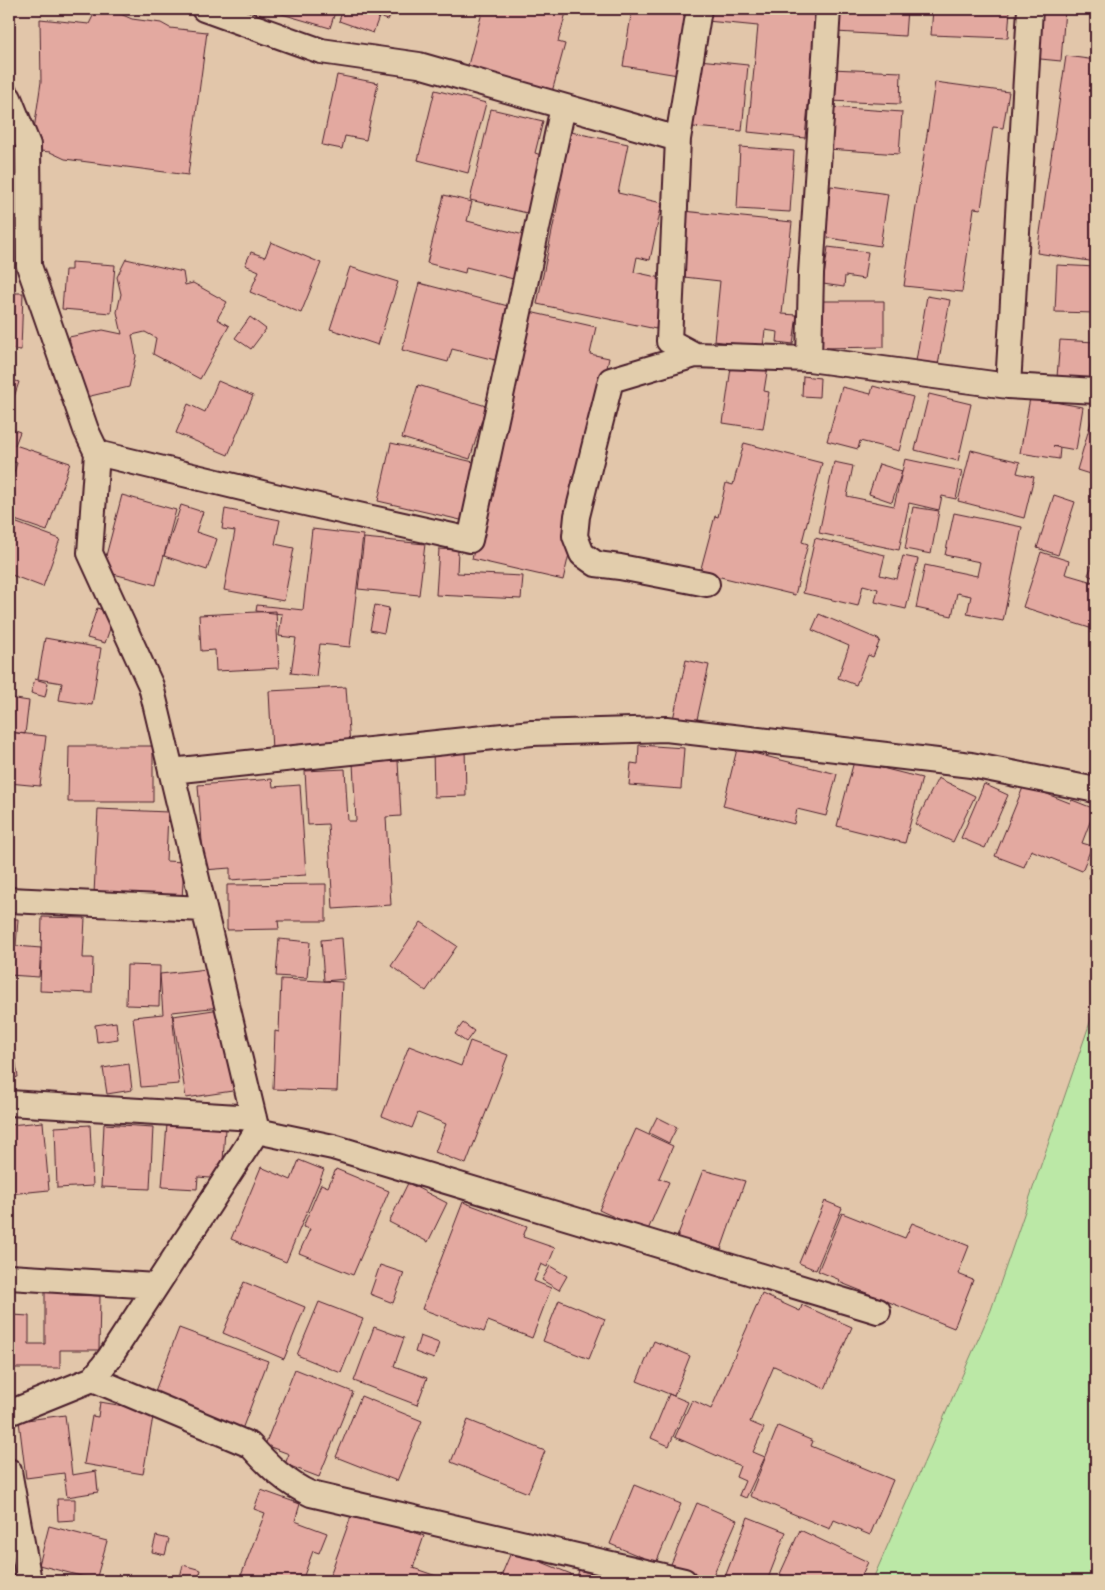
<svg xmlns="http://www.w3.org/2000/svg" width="1105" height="1590" font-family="'Gochi Hand',sans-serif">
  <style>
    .green { fill: #bbe8a6; stroke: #828468 }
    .building { fill: #e3a9a0; stroke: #4a1f2b }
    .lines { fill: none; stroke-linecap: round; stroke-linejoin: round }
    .minor-casing { stroke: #4a1f2b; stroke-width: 28 }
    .minor { stroke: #e2cdac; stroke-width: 24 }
  </style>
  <rect width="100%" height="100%" fill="#e2c6aa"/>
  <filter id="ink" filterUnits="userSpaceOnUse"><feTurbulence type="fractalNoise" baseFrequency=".02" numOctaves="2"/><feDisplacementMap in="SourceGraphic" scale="10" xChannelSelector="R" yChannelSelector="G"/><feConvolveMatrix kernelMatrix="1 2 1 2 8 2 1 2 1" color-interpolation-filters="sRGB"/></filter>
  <g filter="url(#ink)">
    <path class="green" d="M1096,1005V1581H872L991,1310Z"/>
    <path class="building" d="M269,9H336L330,28L268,10Z
      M343,9H393L388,20L379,17L373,33L339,21Z
      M483,9H567L558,42L565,44L552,92L467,69Z
      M632,9H689L678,75L623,66Z
      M708,9H817L805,138L748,132L758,26L707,21Z
      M837,9H907L905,36L836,32Z
      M933,9H1010L1008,38L931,35Z
      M1035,9H1065L1061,61L1030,58Z
      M96,10L116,12L132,19L161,23L170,28L207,32L188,175L65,159L50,152L31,150L41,82L40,19L89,24Z
      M1066,56L1096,60V262L1037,253Z
      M699,60L748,65L742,131L693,127Z
      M831,69L901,72L900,104L830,101Z
      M337,75L378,83L366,140L345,136L342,149L322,145Z
      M935,82L1009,92L1003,128L993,127L981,209L974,208L962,292L904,286Z
      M435,90L486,103L468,173L418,160Z
      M831,107L902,112L899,154L828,149Z
      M491,109L543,121L535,153L541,155L527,213L470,200Z
      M566,131L628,144L618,193L662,203L650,260L637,257L634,272L666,279L656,329L537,304L561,188L553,187Z
      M740,147L794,151L790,212L737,209Z
      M831,186L888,194L880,246L823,237Z
      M444,195L472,202L467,221L528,236L517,280L466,267L465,273L427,263Z
      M683,211L792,222L782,314L797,315L793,344L777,342L778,332L765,330L763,347L714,341L720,281L675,276Z
      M271,242L321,263L301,313L250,292L259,271L245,265L251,252L265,257Z
      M828,247L868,252L864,279L845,276L844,287L823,284Z
      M126,259L183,272L185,285L193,283L227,302L217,319L229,326L200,379L153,354L156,338L145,332L132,335L136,356L129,387L82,398L69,337L103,330L122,334L117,312L121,294L117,277Z
      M71,262L115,265L111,313L62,309L65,270H71Z
      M1057,265L1096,267V313L1055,312Z
      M350,267L398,282L378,345L330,329Z
      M419,283L508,306L495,360L452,349L448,362L402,350Z
      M9,293H23L21,350L9,349Z
      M927,296L950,300L938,365L916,361Z
      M820,301H884V347L821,348Z
      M530,312L596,327L590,354L609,358L576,524L563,580L472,559Z
      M250,317L266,329L251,349L235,338Z
      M1060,340L1095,342L1093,379L1057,377Z
      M732,361L768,366L764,391L769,392L763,429L723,423Z
      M803,376L820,378L819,397L802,396Z
      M9,379L19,382L9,412Z
      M218,381L253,396L228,455L176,433L188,404L205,412Z
      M418,385L486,406L470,459L402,438Z
      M873,386L913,397L899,451L860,441L858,449L827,441L842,387L871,394Z
      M929,394L971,404L958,461L915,450Z
      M1030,398L1083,407L1076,450L1053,446L1060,448L1059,459L1020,453Z
      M1093,415L1096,416V476L1077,470Z
      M9,428L20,432L15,445L70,463L47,531L9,518V488L17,463L9,460Z
      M391,443L478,463L465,521L378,501Z
      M744,443L822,463L802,542L808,544L795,595L700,572L715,516L718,517L726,483L733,485Z
      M971,450L1020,462L1017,473L1034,477L1024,518L958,501Z
      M905,459L962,471L956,499L942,496L939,510L909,503L899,550L819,533L834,462L853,466L847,496L894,506Z
      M879,464L902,471L892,502L869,494Z
      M122,495L176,510L156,585L102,571Z
      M1054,495L1075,502L1058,555L1037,548Z
      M181,505L203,512L196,532L217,539L207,570L164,556Z
      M913,507L939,511L931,554L905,549Z
      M225,509L280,520L275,544L294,548L284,601L224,590L235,531L222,529Z
      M954,513L1022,527L1003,621L967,614L971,596L957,593L952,616L916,608L925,565L977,576L980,562L945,555Z
      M9,520L60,539L43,587L9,574Z
      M312,529L363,535L350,647L320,644L316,676L291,673L296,638L279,636L282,614L256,611L257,605L303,610Z
      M364,538L425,544L419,595L358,589Z
      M815,538L885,555L880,575L897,579L903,556L918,559L906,609L875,602L878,589L863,585L858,606L803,593Z
      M439,549L458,550L457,573L523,576L521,599L436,595Z
      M1041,552L1069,561L1065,574L1096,583V630L1023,607Z
      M1094,561L1096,562V579L1088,575Z
      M375,605L389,608L384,633L370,630Z
      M97,608L115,614L105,643L87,638Z
      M276,611L279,668L216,671L215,650L201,651L199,615Z
      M819,614L880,640L873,657L868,655L856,685L838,678L849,646L812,630Z
      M45,638L101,648L92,705L59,700L62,683L38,679Z
      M686,660L709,665L696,724L673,719Z
      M35,679L48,683L45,697L31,693Z
      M346,687L350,746L272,751L269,691Z
      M9,698L29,701L25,734L9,732Z
      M9,732L46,736L40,786L9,783Z
      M639,745L684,748L681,789L629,785L631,763L638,764Z
      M69,746H153V802H68Z
      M465,746L466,796L434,797L433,747Z
      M737,749L837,774L826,816L797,809L794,824L723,806Z
      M398,761L401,816L386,817L391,905L333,909L328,824L308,825L305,771L345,769L348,821H356L353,763Z
      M854,761L922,778L905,843L837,826Z
      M938,778L975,796L953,842L915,824Z
      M272,779L273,787L300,785L306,875L230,880V868L204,870L198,785Z
      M984,784L1008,795L985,848L961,838Z
      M1024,785L1070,803L1072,800L1095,809L1082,843L1092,846L1082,871L1031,850L1024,867L995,856Z
      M98,809L168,812L166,861L184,862L182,900L94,894Z
      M1096,861V881L1089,878Z
      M326,884V921H278L279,929L227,930V885Z
      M42,917L85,918L83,958H93L92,993L40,991Z
      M9,919H18L16,946L41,948L39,977L9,975Z
      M421,922L457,946L426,991L391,966Z
      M342,938L345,979L324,981L321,940Z
      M279,939L310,942L307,978L276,976Z
      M127,965L160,966L159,1006L126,1005Z
      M217,968L221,1007L172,1012L179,1084L141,1087L133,1017L163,1014L160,974Z
      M281,979L342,982L337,1091L273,1089L275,1031L279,1032Z
      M227,1008L239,1090L186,1098L173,1016Z
      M9,1019L18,1077L9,1079Z
      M116,1022L118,1039L97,1042L95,1025Z
      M463,1023L474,1031L466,1042L455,1034Z
      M470,1041L508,1055L466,1164L435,1152L446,1124L418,1113L412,1128L382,1116L409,1046L461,1066Z
      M129,1064L132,1090L107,1094L103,1068Z
      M657,1117L677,1127L669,1143L649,1133Z
      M43,1122L49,1190L9,1194V1125Z
      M104,1124L153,1127L150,1189L101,1187Z
      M167,1124L225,1128L222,1179L198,1177L197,1189L162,1187Z
      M90,1125L93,1186L57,1188L55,1127Z
      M636,1129L673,1146L659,1178L669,1182L647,1232L599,1210Z
      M299,1160L324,1170L286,1262L231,1239L261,1167L291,1180Z
      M336,1169L389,1191L353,1275L299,1253L310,1229L303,1227L321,1184L328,1187Z
      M703,1170L745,1181L719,1255L677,1237Z
      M408,1183L447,1203L428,1242L389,1222Z
      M825,1201L842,1208L816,1270L799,1263Z
      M463,1202L527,1226L523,1237L555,1248L547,1267L541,1264L534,1281L551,1288L532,1338L488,1321L484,1332L422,1309Z
      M842,1213L905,1238L912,1223L969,1246L958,1274L973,1280L954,1328L839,1282L840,1280L818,1271Z
      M380,1265L404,1273L393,1303L370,1294Z
      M550,1266L567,1276L559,1290L542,1280Z
      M244,1282L305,1307L284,1359L223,1333Z
      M45,1291H69V1295L100,1296L99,1350H60V1368H11L12,1315L29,1316V1344H45Z
      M762,1294L800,1311L802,1305L852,1327L825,1389L774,1366L750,1422L764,1428L753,1452L765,1457L746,1498L739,1495L745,1481L736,1477L740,1466L675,1437L692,1400L711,1409Z
      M559,1300L605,1319L589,1359L543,1341Z
      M319,1302L363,1319L341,1373L297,1355Z
      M374,1327L404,1338L394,1366L427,1378L417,1405L354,1381Z
      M179,1328L268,1361L241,1432L152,1399Z
      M420,1336L439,1343L434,1359L415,1352Z
      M654,1341L690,1356L674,1396L637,1381Z
      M295,1369L353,1392L319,1477L285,1464L289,1454L265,1445Z
      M669,1394L688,1402L669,1446L651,1438Z
      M361,1396L422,1421L397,1481L336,1457Z
      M100,1402L154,1411L143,1474L84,1464L92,1416L98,1417Z
      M65,1415L72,1475L96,1471L98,1492L67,1497L64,1473L26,1478L19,1421Z
      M468,1420L545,1451L528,1493L451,1462Z
      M778,1426L813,1441L811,1446L893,1480L870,1535L834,1520L830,1529L750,1496Z
      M634,1485L681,1504L656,1563L610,1544Z
      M261,1490L300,1504L295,1521L327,1533L319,1553L313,1551L302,1581H239L265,1513L254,1509Z
      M57,1499H75V1520L58,1521Z
      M697,1503L737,1520L711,1580L671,1564Z
      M353,1511L424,1536L413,1568L451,1581H328Z
      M748,1517L786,1532L767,1581H736L725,1577Z
      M49,1526L107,1541L96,1580L39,1565Z
      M800,1530L868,1562L859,1581H795L780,1574Z
      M156,1536L169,1539L165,1555L152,1552Z
      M512,1550L571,1574L568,1581H499Z
      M183,1565L201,1570L198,1581H179Z
      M579,1570L617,1581H576Z"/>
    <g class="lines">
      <defs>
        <path id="minor" d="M204,9L321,51L419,65L678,139L699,9
          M828,9L811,274L809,359L1008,386L1030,9
          M9,98L28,145L29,266L86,430L97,453L90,553L151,686L257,1131L333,1147L878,1311
          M678,139L669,341L695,355
          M1008,386L1096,391
          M97,453L287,499L470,540L563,107
          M707,584L620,567L596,564L582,554L575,536L577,516L611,380L695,355L809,359
          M171,771L532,733L666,729L971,765L1096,790
          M9,900L204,909
          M9,1103L254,1118
          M9,1277L156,1286
          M93,1379L250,1445C268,1465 286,1483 311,1494L684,1581
          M9,1413L93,1379L110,1357L257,1131
          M9,1471L29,1581"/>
      </defs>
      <use href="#minor" class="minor-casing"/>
      <use href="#minor" class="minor"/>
    </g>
  </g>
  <rect width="1105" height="1590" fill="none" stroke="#e2cdac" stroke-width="30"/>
  <rect x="15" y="15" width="1075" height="1560" fill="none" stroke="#4a1f2b" stroke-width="2" filter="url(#ink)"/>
</svg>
